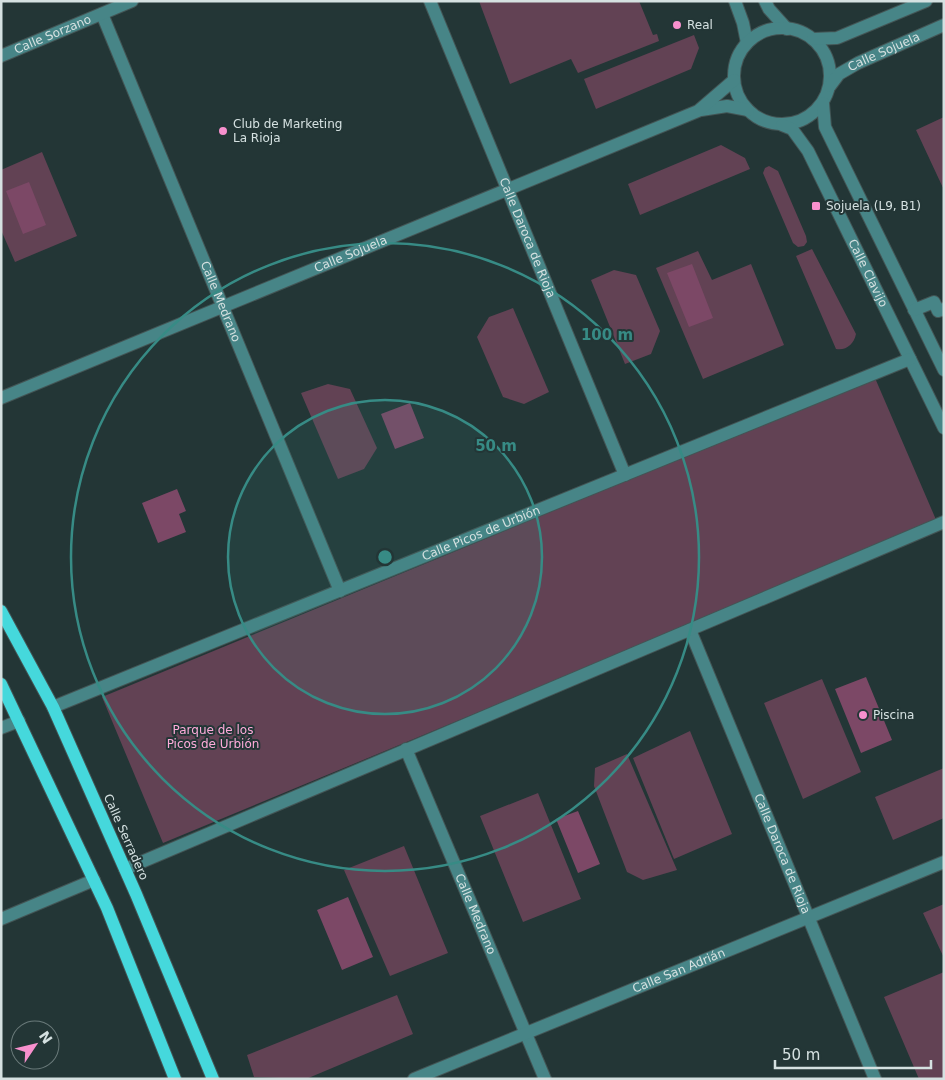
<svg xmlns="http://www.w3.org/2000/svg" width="945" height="1080" font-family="'DejaVu Sans',sans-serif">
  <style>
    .green { fill: #624254 }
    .water { fill: #7c4866 }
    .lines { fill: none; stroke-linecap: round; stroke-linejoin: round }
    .minor-casing { stroke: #435555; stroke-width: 14 }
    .major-casing { stroke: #435555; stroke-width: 14 }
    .minor { stroke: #478587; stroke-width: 12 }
    .major { stroke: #45d8dc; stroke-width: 12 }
    .ring { fill: none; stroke: #378b85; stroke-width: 2.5 }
    .poi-dot { fill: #f790cd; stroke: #233636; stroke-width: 2 }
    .labels { text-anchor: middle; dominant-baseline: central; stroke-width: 4; stroke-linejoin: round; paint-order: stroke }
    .poi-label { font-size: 12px; fill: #d5e1e1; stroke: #233636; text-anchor: start }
    .street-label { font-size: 12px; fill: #d5e1e1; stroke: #233636 }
    .park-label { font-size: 12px; fill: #feabda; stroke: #233636 }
    .centre { fill: #378b85; stroke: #233636; stroke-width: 2.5 }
    .ring-label { font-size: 15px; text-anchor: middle; font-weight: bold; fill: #378b85; stroke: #233636; stroke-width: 4; stroke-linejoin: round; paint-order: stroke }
  </style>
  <rect width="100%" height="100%" fill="#233636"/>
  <path class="green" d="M479,1H639L653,35L657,34L659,41L578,73L571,59L510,84Z
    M694,35L699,48L691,69L596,109L584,79Z
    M944,117V190L916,130Z
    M721,145L745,158L750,169L640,215L628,184Z
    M42,152L77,236L15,262L1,230V170Z
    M769,166L778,171L806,236L807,242L804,246L798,247L793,243L763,173L765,168Z
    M812,249L856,334C854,344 846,351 836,349L796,256Z
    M698,251L712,280L751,264L784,345L703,379L656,268Z
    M614,270L636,275L660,331L651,354L625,364L591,280Z
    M513,308L549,392L524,404L503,397L477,337L489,317Z
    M875,378L937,522L163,843L102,697Z
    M328,384L350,389L377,448L364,469L338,479L301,393Z
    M822,679L861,772L803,799L764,703Z
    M690,731L732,834L674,859L633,758Z
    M627,754L677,870L643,880L627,872L594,786L595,768Z
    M944,768V818L893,840L875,797Z
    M538,793L581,899L523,922L480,816Z
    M404,846L448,953L390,976L344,870Z
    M944,904V958L923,913Z
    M944,972V1079H919L884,997Z
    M397,995L413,1034L306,1079L254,1077L247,1055Z"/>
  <path class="water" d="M29,182L46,225L23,234L6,191Z
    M692,264L713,318L689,327L667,273Z
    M410,403L424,438L395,449L381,414Z
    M177,489L186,511L179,514L186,532L158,543L142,503Z
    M866,677L892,740L861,753L835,689Z
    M578,811L600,864L578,873L556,819Z
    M348,897L373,957L342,970L317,910Z"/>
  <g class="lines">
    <defs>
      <g id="minor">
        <path id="s1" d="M430,1L625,475"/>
        <path d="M735,1L743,23L747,43"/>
        <path d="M765,1L769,9L787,29"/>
        <path id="s2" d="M102,14L340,591"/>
        <circle cx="782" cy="76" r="48"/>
        <path d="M813,39L837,38L926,1"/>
        <path id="s3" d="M1,56L132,1"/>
        <path id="s4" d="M830,86L839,74L858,63L944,25"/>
        <path d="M823,103L825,127L944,370"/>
        <path d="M701,110L727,106L748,110"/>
        <path id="s5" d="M782,125L792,129L808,151L944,428"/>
        <path d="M914,310L934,302L938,311L944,309"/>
        <path id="s6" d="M1,398L698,111L734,80"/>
        <path id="s7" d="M690,630L875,1079"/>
        <path id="s8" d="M53,707L910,359"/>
        <path d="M1,728L19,721"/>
        <path id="s9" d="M406,749L545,1079"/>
        <path d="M125,869L944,522"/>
        <path d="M1,919L94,880"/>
        <path id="s10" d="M414,1079L944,862"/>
      </g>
      <path id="major" d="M1,611L53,707L136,894L213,1079
        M1,684L107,908L175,1079"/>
    </defs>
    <use href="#minor" class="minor-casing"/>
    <use href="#major" class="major-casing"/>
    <use href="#minor" class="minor"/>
    <use href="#major" class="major"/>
  </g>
  <circle cx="385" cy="557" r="157" fill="#378b85" fill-opacity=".12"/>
  <g class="ring">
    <circle cx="385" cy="557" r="157"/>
    <circle cx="385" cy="557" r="314"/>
  </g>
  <g class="poi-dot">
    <circle cx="677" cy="25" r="5"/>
    <circle cx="223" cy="131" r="5"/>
    <rect x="811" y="201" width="10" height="10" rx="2.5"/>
    <circle cx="863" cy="715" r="5"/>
  </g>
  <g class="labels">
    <g class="poi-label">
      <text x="687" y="25">Real</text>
      <text x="233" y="124">Club de Marketing<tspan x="233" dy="14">La Rioja</tspan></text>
      <text x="826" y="206">Sojuela (L9, B1)</text>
      <text x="873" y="715">Piscina</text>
    </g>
    <g class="street-label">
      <text stroke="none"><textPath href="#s3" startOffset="56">Calle Sorzano</textPath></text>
      <text stroke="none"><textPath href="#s4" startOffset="65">Calle Sojuela</textPath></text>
      <text stroke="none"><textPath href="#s1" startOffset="256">Calle Daroca de Rioja</textPath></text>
      <text stroke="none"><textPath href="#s6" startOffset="378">Calle Sojuela</textPath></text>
      <text stroke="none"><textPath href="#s5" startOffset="174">Calle Clavijo</textPath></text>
      <text stroke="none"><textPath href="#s2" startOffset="311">Calle Medrano</textPath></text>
      <text stroke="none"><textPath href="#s8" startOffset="462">Calle Picos de Urbión</textPath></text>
      <text transform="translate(126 837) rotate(66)">Calle Serradero</text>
      <text stroke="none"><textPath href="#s7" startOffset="242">Calle Daroca de Rioja</textPath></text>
      <text stroke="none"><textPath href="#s9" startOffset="179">Calle Medrano</textPath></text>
      <text stroke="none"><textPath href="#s10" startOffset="286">Calle San Adrián</textPath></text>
    </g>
    <g class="park-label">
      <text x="213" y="730">Parque de los<tspan x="213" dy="14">Picos de Urbión</tspan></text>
    </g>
  </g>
  <circle cx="385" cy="557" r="8" class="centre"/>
  <g class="ring-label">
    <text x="607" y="340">100 m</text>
    <text x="496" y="451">50 m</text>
  </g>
  <rect width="945" height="1080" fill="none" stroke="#d5e1e1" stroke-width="5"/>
  <g transform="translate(35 1045) rotate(55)"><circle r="24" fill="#233636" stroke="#6a7a7a"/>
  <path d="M0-4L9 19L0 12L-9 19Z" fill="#f790cd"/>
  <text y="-8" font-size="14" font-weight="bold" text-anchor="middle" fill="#d5e1e1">N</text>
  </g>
  <path d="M775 1060v8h156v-8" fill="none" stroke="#d5e1e1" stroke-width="2.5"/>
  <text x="782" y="1060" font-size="15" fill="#d5e1e1" stroke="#233636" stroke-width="4" paint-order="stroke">50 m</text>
</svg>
